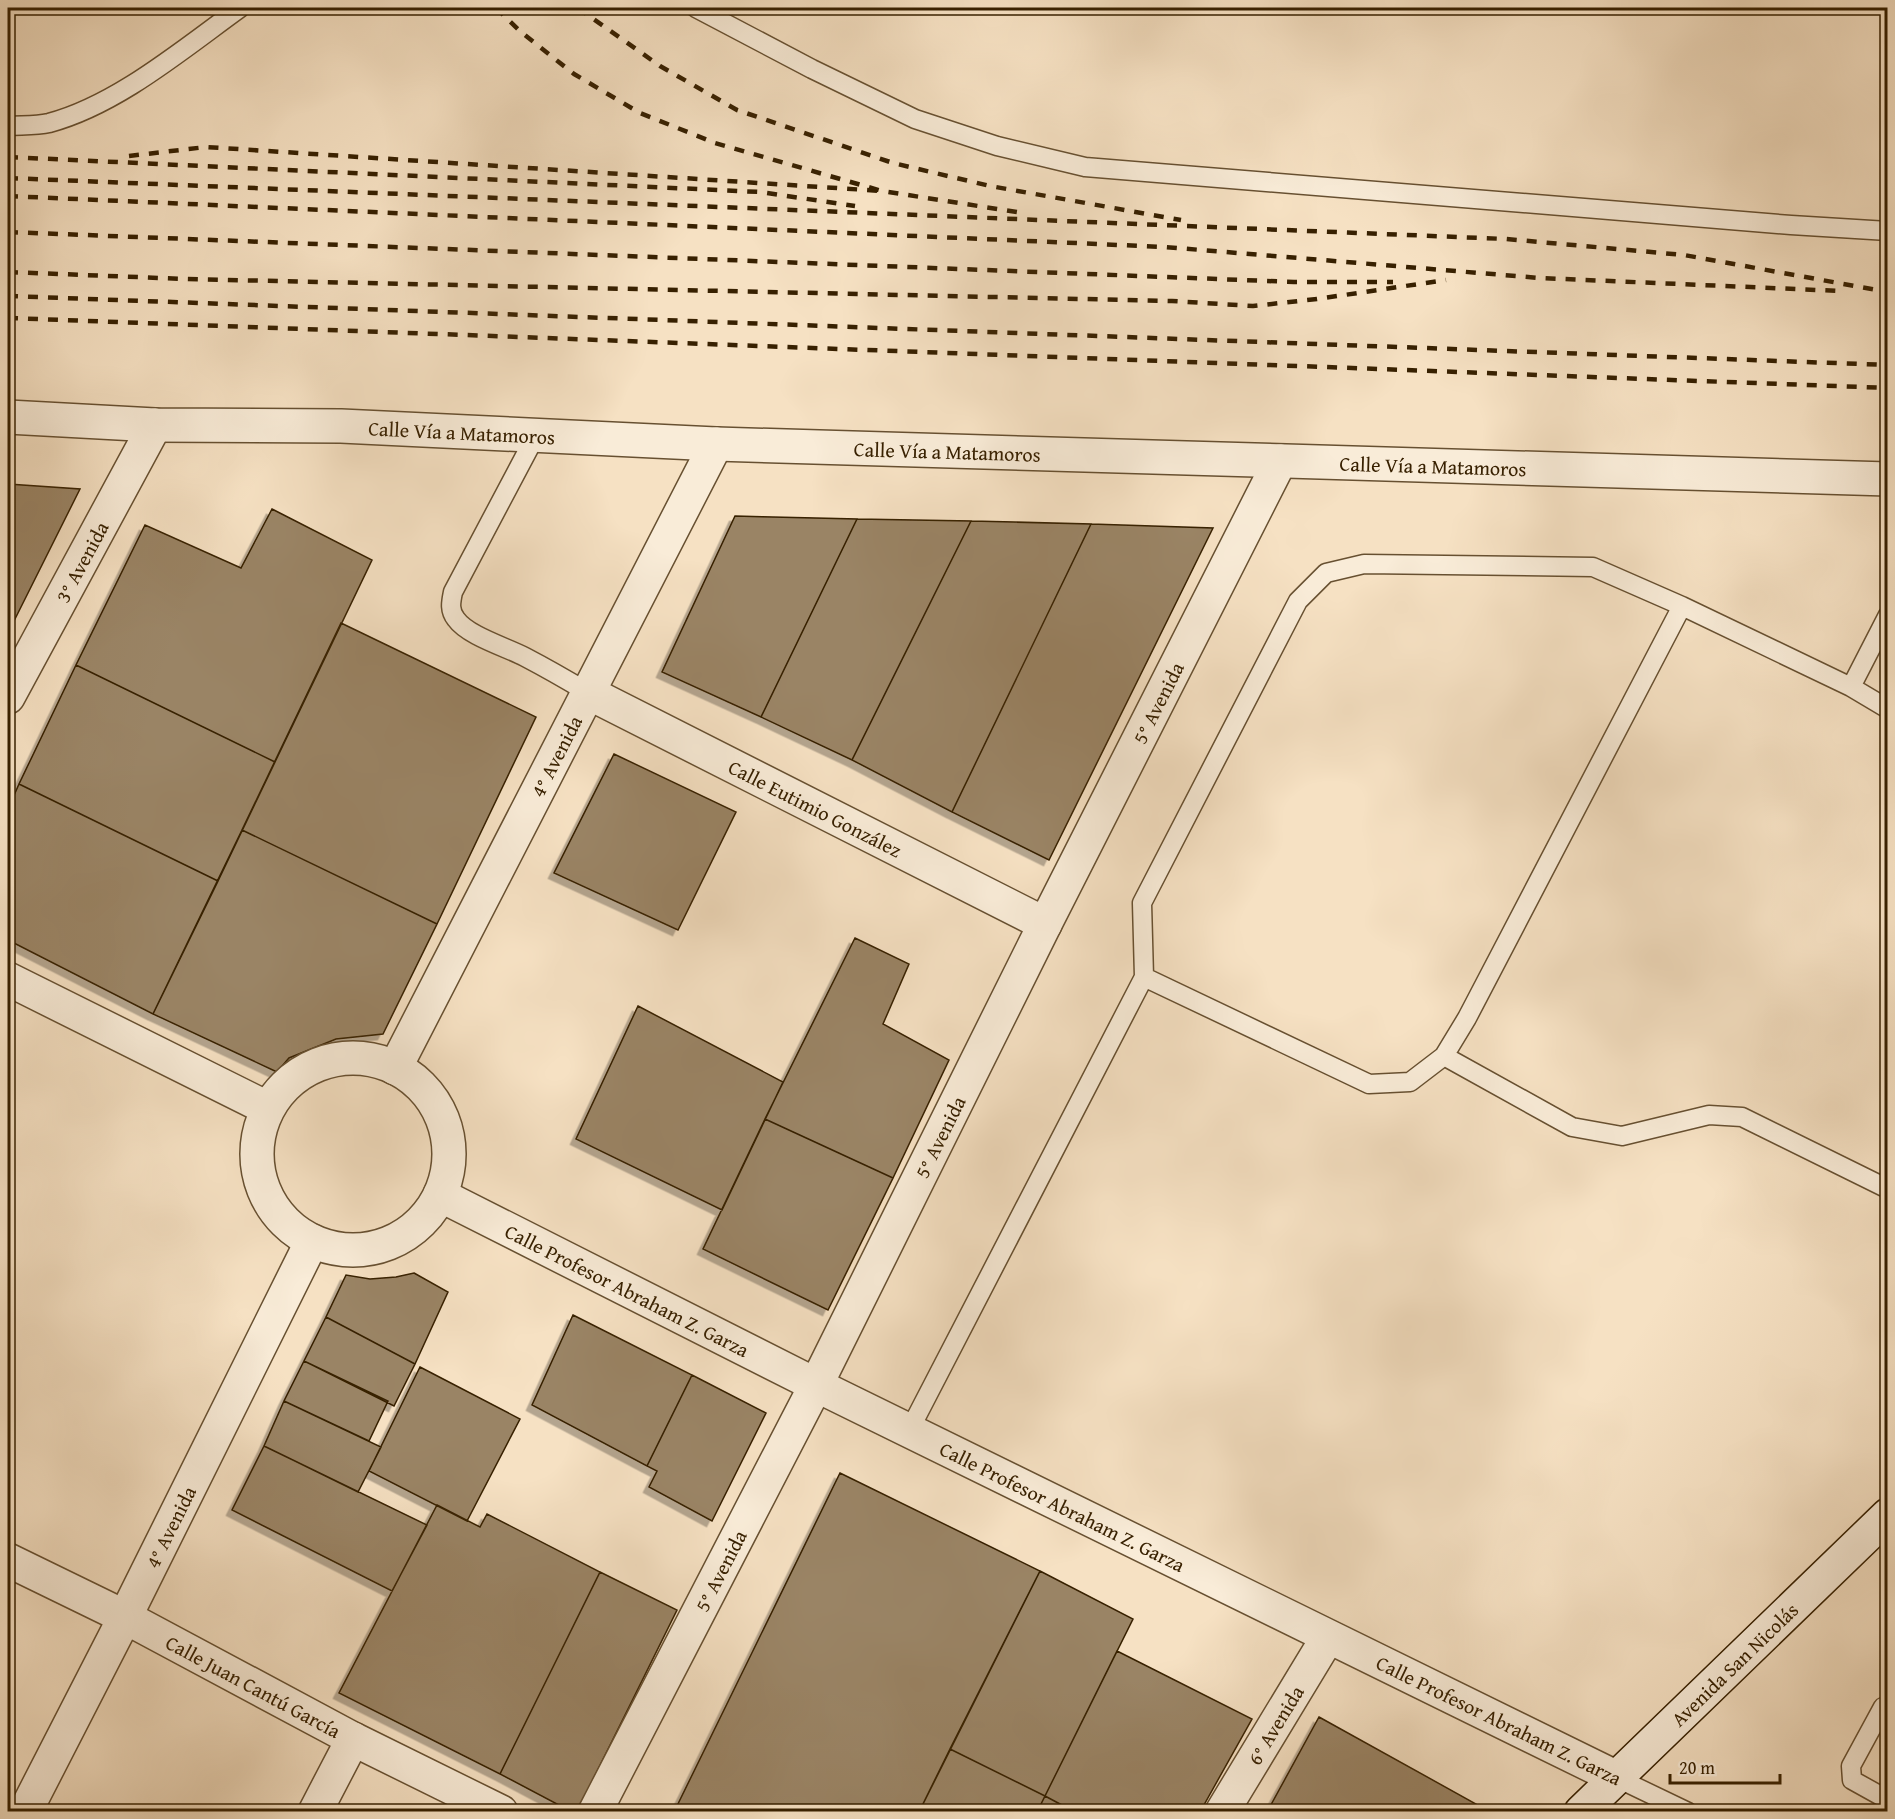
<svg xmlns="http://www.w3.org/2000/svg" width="1895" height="1819" font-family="'Gentium Book Plus',serif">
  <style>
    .building { fill: #9a8465; stroke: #372000; stroke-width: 1.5; filter: url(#shadow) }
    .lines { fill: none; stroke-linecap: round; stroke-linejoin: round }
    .lane-casing { stroke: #675031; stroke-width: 21 }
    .street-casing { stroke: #675031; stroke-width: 36 }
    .secondary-casing { stroke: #372000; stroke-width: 36 }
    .lane { stroke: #f9ecd8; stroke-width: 18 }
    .street { stroke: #f9ecd8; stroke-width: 33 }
    .secondary { stroke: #f9ecd8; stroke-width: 33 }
    .rail { stroke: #372000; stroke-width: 4.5; stroke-dasharray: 10 10; stroke-linecap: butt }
    .labels { text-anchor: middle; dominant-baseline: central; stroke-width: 6; stroke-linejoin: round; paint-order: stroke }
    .street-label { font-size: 20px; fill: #372000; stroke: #f9ecd8 }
  </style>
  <defs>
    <filter id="shadow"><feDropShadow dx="-5.5" dy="5.5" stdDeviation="0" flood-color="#0004"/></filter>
  </defs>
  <rect width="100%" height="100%" fill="#f6e1c3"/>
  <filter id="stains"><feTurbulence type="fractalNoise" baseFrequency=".00333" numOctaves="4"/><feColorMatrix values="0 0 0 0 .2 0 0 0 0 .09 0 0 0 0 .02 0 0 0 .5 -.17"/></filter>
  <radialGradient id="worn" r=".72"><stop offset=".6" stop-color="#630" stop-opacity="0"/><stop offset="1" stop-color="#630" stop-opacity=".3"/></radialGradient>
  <path class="building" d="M8,484L80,489L8,633Z
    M272,509L372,560L275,762L76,665L145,525L241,568Z
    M735,516L857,519L761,717L662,672Z
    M857,519L971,521L852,760L761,717Z
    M971,521L1091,524L952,812L852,760Z
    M1091,524L1213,528L1049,860L952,812Z
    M341,623L536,717L437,924L242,830Z
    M76,665L275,762L218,881L19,784Z
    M614,754L736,812L678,930L554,873Z
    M19,784L218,881L153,1014L8,940V809Z
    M242,830L437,924L383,1034L336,1039L289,1058L277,1072L153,1014Z
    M855,938L909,964L883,1024L949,1060L893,1178L765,1119Z
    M638,1006L783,1082L722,1210L576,1139Z
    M765,1119L893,1178L828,1310L703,1249Z
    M414,1273L448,1292L415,1364L326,1317L346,1275L370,1279L396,1277Z
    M573,1315L692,1375L647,1466L532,1405Z
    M326,1317L415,1364L394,1406L304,1361Z
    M304,1361L388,1401L369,1441L284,1401Z
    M420,1367L520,1419L467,1521L369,1471Z
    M692,1375L766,1413L712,1521L649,1487L657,1471L647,1466Z
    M284,1401L381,1447L358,1492L264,1446Z
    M264,1446L427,1525L392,1591L232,1510Z
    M840,1473L1040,1571L919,1812H674Z
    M437,1505L480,1527L487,1514L600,1572L500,1774L339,1693Z
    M1040,1571L1133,1619L1045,1796L950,1749Z
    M600,1572L677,1610L577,1812H572L500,1774Z
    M1117,1651L1252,1719L1200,1812H1075L1045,1796Z
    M1319,1717L1476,1804L1473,1812H1267Z
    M950,1749L1045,1796L1037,1812H919Z
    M1045,1796L1075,1812H1037Z"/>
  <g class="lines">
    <defs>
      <path id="lane" d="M696,8L812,69L915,119L997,146L1085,167L1791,225L1888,231
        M8,126C21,125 36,126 49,123C117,105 183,49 240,8
        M536,435L453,592C451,602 449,610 456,619C468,636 506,647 525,657C546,668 567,680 587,692
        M1851,687L1888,615
        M1144,977L1369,1084L1410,1082L1444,1056L1467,1018L1682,606
        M1444,1056L1572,1127L1622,1136L1709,1115L1742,1117L1888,1189
        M909,1431L1144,977L1142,903L1298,601L1326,573L1364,564L1593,567L1682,606L1851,687L1888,709
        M1883,1707L1851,1766L1852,1780L1888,1800
        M1615,1777L1688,1812"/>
      <g id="street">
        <path id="s1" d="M8,417L155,425L341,426L716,444L1888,479"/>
        <path id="s2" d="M587,692L1045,924"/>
        <path id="s3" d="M8,697L155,425"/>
        <path d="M8,979L267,1108"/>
        <circle cx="353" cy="1154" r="96"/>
        <path id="s4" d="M395,1068L716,444"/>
        <path id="s5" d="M440,1195L816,1385L1615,1777"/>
        <path id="s6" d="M8,1560L125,1617L353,1739L501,1812"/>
        <path id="s7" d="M25,1812L125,1617L312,1241"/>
        <path d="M315,1812L353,1739"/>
        <path id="s8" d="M595,1812L816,1385L1045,924L1280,461"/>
        <path id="s9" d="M1222,1812L1328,1637"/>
      </g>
      <g id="secondary">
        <path id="s10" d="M1581,1812L1888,1515"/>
      </g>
    </defs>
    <use href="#lane" class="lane-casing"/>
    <use href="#street" class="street-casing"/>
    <use href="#secondary" class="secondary-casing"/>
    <use href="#lane" class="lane"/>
    <use href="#street" class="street"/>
    <use href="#secondary" class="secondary"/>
    <path class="rail" d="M496,8L521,32L574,74L640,113L715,143L882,191L1023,213
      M578,8L660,66L737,110L893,163L990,186L1181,220
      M129,156L206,147L882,191
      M8,157L760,192L855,206
      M8,178L1506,239L1684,255L1888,292
      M8,196L1165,247L1540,278L1841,291
      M8,232L1294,282H1393
      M8,272L186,279L1172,301L1253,306L1317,299L1446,280
      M8,296L1888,365
      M8,318L1888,388"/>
  </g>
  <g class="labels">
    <g class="street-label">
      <text stroke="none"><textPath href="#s1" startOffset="454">Calle Vía a Matamoros</textPath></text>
      <text stroke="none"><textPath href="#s1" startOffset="940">Calle Vía a Matamoros</textPath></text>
      <text stroke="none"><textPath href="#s1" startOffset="1426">Calle Vía a Matamoros</textPath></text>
      <text stroke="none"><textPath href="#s3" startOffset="154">3° Avenida</textPath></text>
      <text stroke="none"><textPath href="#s8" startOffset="1244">5° Avenida</textPath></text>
      <text stroke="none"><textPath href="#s4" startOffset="351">4° Avenida</textPath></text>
      <text stroke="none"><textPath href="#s2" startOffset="256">Calle Eutimio González</textPath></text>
      <text stroke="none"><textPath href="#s8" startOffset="758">5° Avenida</textPath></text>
      <text stroke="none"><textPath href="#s5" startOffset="210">Calle Profesor Abraham Z. Garza</textPath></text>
      <text stroke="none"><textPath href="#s5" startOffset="696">Calle Profesor Abraham Z. Garza</textPath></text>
      <text stroke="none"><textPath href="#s7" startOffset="320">4° Avenida</textPath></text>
      <text stroke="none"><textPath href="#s8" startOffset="272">5° Avenida</textPath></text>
      <text stroke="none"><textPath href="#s10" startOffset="213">Avenida San Nicolás</textPath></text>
      <text stroke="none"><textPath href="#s6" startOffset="276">Calle Juan Cantú García</textPath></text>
      <text transform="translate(1499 1720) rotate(26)">Calle Profesor Abraham Z. Garza</text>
      <text stroke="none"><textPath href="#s9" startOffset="102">6° Avenida</textPath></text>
    </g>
  </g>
  <rect width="1895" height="1819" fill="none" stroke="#f6e1c3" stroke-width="30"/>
  <rect x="9" y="9" width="1877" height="1801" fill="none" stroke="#372000" stroke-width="3"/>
  <rect x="15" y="15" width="1865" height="1789" fill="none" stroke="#372000" stroke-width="1.5"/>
  <path d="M1670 1774v9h110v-9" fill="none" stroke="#372000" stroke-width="3"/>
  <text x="1679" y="1774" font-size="18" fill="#372000" stroke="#f9ecd8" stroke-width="4.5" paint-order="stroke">20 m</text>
  <rect width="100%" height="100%" filter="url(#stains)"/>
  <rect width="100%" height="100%" fill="url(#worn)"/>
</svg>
